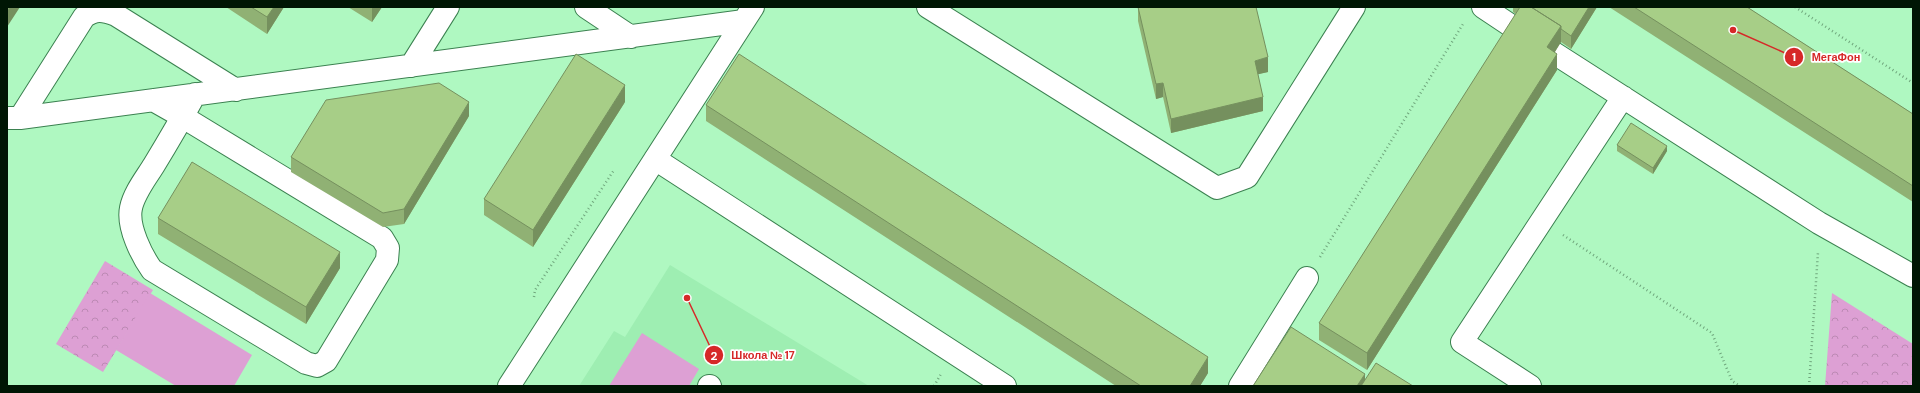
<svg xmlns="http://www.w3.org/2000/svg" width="1920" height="393" font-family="'DM Sans',sans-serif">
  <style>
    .built { fill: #9eeeb2 }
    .park { fill: url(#park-crowns) }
    .garden { fill: #dda0d4 }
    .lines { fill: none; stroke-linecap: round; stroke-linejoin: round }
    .minor-casing { stroke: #3b8150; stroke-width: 24 }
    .path { stroke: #70a77d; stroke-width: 2.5; stroke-dasharray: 1 3; stroke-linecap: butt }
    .minor { stroke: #fff; stroke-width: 22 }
    .wall { fill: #90b174 }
    .shaded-wall { fill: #75905e }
    .building { fill: #a7ce87; stroke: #75905e }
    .leader { fill: none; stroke: #d62828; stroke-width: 1.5 }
    .callout-dot { fill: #d62828; stroke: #fff; stroke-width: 1.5 }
    .mark-label { font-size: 12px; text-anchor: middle; font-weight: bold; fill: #fff }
    .callout-label { font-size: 11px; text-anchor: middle; font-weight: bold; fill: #d62828; stroke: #fff; stroke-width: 3.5; stroke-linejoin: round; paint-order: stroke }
  </style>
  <defs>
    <pattern id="park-crowns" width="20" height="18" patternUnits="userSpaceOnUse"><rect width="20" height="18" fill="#dda0d4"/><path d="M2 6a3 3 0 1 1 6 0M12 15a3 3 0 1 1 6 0" fill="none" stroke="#bc89b4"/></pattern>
  </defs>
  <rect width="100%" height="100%" fill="#aff8c1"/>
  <path class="built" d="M670,265L869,386H579L614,331L625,337Z"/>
  <path class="park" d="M105,261L153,290L103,372L56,344Z
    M1832,293L1913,344V386H1825Z"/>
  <path class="garden" d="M150,293L252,355L234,386H176L116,350Z
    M642,333L699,369L689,386H609Z"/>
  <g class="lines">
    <defs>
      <path id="minor" d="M586,7L631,37
        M928,7L1217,188L1247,177L1354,7
        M1483,7L1516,29
        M1554,53L1819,223L1913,276
        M411,66L448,7
        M153,100L183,117L382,238L388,248L387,260L326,361L317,366L306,363L152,270C142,256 127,227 131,208C134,193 146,178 154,165C168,142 182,118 195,94
        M7,118H20L744,21
        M20,118L84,17C96,9 102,10 116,15L236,90
        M655,159L1005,386
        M509,386L753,7
        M709,386H710
        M1240,386L1307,278
        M1530,386L1462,342L1623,97"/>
    </defs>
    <use href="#minor" class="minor-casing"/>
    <path class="path" d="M1795,7L1913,83
      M1563,235L1712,333L1732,381L1740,386
      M1320,257L1463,24
      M534,297L535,290L614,170
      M934,386L941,374
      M1809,386L1818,252"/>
    <use href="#minor" class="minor"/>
  </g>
  <path class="wall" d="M226,7H284L267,34Z
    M348,7H382L372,22Z
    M1138,7L1268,72L1258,74L1263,111L1171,133L1163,97L1156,99L1138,21Z
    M1513,7H1597L1571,49L1561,42L1555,52L1557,70L1367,370L1319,340V323L1516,14L1513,12Z
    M1609,7H1747L1913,114V202Z
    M625,102L533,247L484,215V199Z
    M706,105L1208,373L1200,386H1116L706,121Z
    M469,116L404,224L383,227L291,172V157Z
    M1617,145L1667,151L1653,174L1617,151Z
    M158,218L340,268L306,324L158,234Z"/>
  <path class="shaded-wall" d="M10,7H20L7,27V11Z
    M274,7H284L267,34V17Z
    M372,7H382L372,22Z
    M1589,7H1597L1571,49V36Z
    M1561,26V42L1547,64V47Z
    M1557,54V70L1367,370V353Z
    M1268,57V72L1255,75V61Z
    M1163,83V97L1156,99V84Z
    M625,85V102L533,247V230Z
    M1263,97V111L1171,133V119Z
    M469,102V116L404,224V209Z
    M1667,146V151L1653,174V168Z
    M340,252V268L306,324V307Z
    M1208,357V373L1200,386H1190Z
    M1365,374V386H1357Z"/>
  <path class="building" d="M7,7H10L7,11Z
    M251,7H274L267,17Z
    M1138,7H1256L1268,57L1255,61L1263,97L1171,119L1163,83L1156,84Z
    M1520,7H1531L1561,26L1547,47L1557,54L1367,353L1319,323Z
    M1531,7H1589L1571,36L1561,29V26Z
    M1634,7H1747L1913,114V186Z
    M576,54L625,85L533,230L484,199Z
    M739,54L1208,357L1190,386H1141L706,105Z
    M439,83L469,102L404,209L383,213L291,157L326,100Z
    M1631,123L1667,146L1653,168L1617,145Z
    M192,162L340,252L306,307L158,218Z
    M1291,327L1365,374L1357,386H1253Z
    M1376,363L1413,386H1361Z"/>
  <path class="leader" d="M1733 30L1794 57M687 298L714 355"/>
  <g class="callout-dot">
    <circle cx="1733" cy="30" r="4"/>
    <circle cx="687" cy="298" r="4"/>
    <circle cx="1794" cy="57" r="10"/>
    <circle cx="714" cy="355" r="10"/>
  </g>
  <g class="mark-label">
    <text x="1794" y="61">1</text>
    <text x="714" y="360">2</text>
  </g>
  <g class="callout-label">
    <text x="1836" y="61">МегаФон</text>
    <text x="763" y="359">Школа № 17</text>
  </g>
  <rect width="1920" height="393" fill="none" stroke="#001604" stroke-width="16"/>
</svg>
